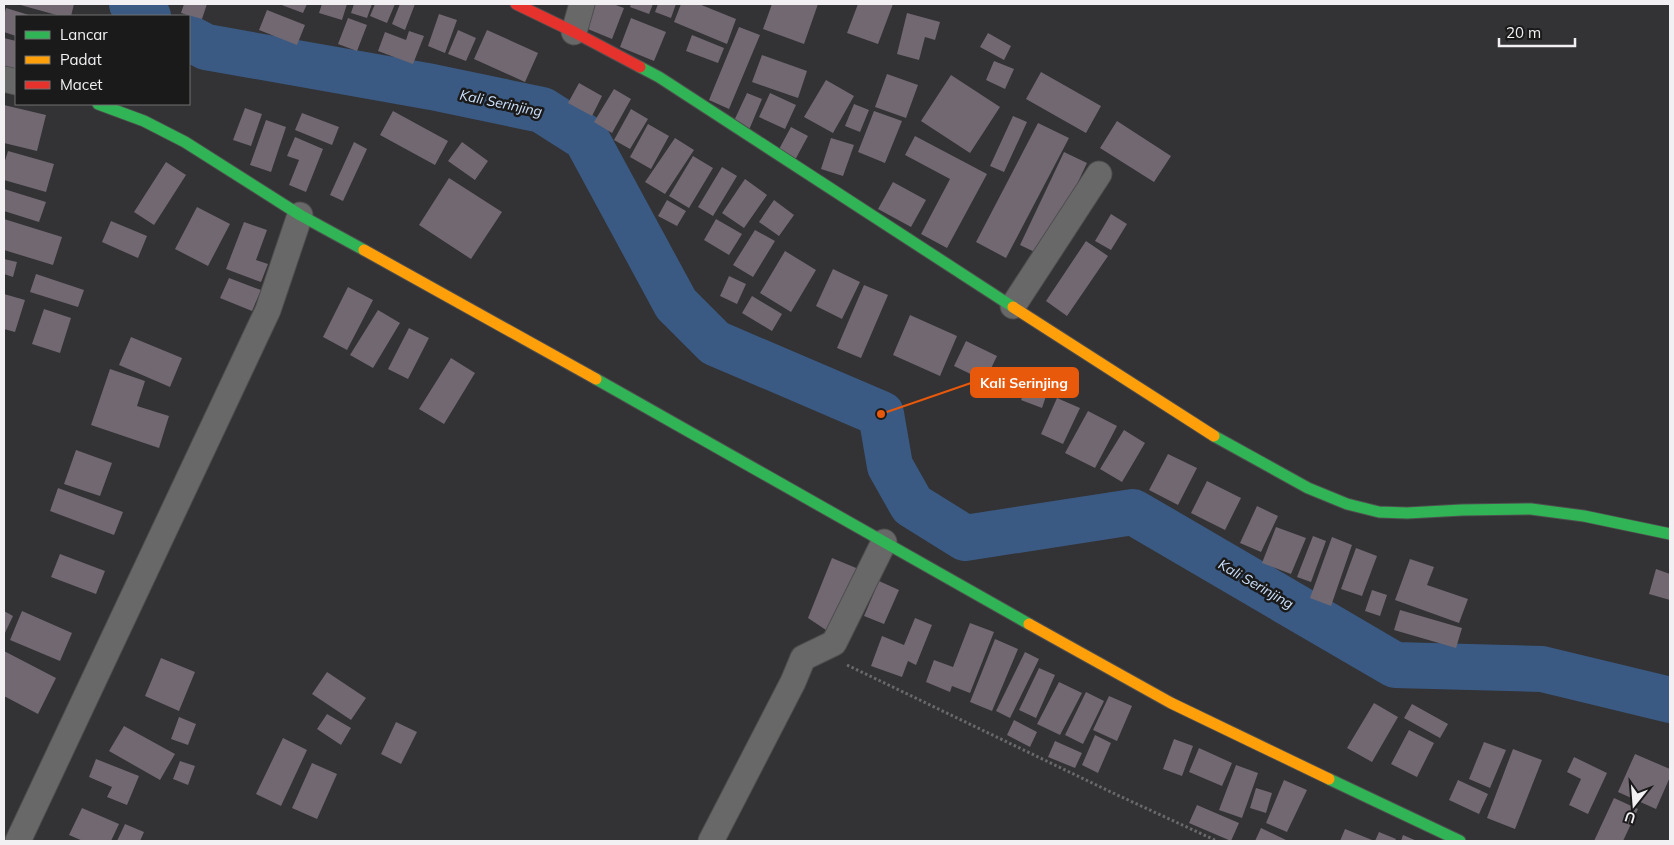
<svg xmlns="http://www.w3.org/2000/svg" width="1674" height="845" font-family="Mulish,sans-serif">
  <style>
    .lines { fill: none; stroke-linecap: round; stroke-linejoin: round }
    .river { stroke: #3a5a83; stroke-width: 46 }
    .building { fill: #716872 }
    .street-casing { stroke: #4f4e4f; stroke-width: 27 }
    .fast-casing { stroke: #4f4e4f; stroke-width: 13 }
    .slow-casing { stroke: #4f4e4f; stroke-width: 13 }
    .jam-casing { stroke: #4f4e4f; stroke-width: 13 }
    .path { stroke: #69686a; stroke-width: 3; stroke-dasharray: 2.5 2.5; stroke-linecap: butt }
    .street { stroke: #696869; stroke-width: 25 }
    .fast { stroke: #30b455; stroke-width: 11 }
    .slow { stroke: #ff9f0a; stroke-width: 11 }
    .jam { stroke: #e5322d; stroke-width: 11 }
    .labels { text-anchor: middle; dominant-baseline: central; stroke-width: 5; stroke-linejoin: round; paint-order: stroke }
    .water-label { font-size: 14px; font-style: italic; fill: #cce2fe; stroke: #1b1a1b }
    .leader { fill: none; stroke: #e8590c; stroke-width: 2 }
    .callout-dot { fill: #e8590c; stroke: #1b1a1b; stroke-width: 2 }
    .callout { fill: #e8590c; stroke: #e8590c; stroke-width: 2 }
    .callout-label { font-size: 14px; text-anchor: middle; font-weight: bold; fill: #fff }
  </style>
  <rect width="100%" height="100%" fill="#333234"/>
  <g class="lines">
    <path class="river" d="M132,4L135,9L148,16
      M189,38L206,47L432,87L542,110L586,138L676,304L715,343L881,414L890,466L912,505L965,538L1133,512L1395,665L1542,669L1670,700"/>
  </g>
  <path class="building" d="M17,4H74L71,16H60Z
    M184,4H207L202,19L181,13Z
    M279,4H307L303,13Z
    M322,4H347L342,20L319,13Z
    M354,4H372L367,18L351,13Z
    M375,4H395L387,23L370,16Z
    M400,4H415L405,30L392,24Z
    M593,4H613L624,8L612,39L583,27Z
    M631,4H653L649,14L630,7Z
    M658,4H676L671,18L655,12Z
    M681,4H699L736,19L727,44L674,22Z
    M772,4H818L804,44L763,29Z
    M858,4H893L878,44L847,33Z
    M6,8L32,16H16V36L4,32V16Z
    M267,10L305,25L297,45L259,30Z
    M907,13L940,22L935,40L925,37L919,60L897,54Z
    M439,14L457,20L445,53L428,46Z
    M348,18L367,25L357,51L338,44Z
    M631,18L666,32L654,61L620,47Z
    M739,27L760,35L729,109L709,100Z
    M458,30L476,38L466,61L448,54Z
    M487,30L538,53L525,82L474,59Z
    M409,31L424,36L413,64L378,51L385,32L406,40Z
    M988,33L1011,46L1004,60L980,47Z
    M692,35L724,48L718,63L686,51Z
    M4,38L16,41V72L4,69Z
    M762,55L807,71L798,98L752,82Z
    M994,61L1014,69L1005,89L986,80Z
    M1041,72L1101,106L1086,133L1026,99Z
    M887,74L918,85L906,118L875,107Z
    M951,75L1000,107L970,153L921,121Z
    M826,80L854,96L833,133L804,117Z
    M579,83L602,96L592,116L568,103Z
    M614,89L631,99L612,133L594,122Z
    M747,93L762,99L749,130L733,123Z
    M770,93L796,105L785,129L759,117Z
    M854,104L869,110L860,132L845,126Z
    M4,105L46,115L37,151L4,143Z
    M245,108L262,114L251,146L233,140Z
    M631,109L648,119L630,149L614,140Z
    M393,111L448,141L435,165L380,135Z
    M874,111L902,121L885,163L858,152Z
    M302,113L339,127L332,145L295,130Z
    M1013,116L1027,122L1004,172L990,166Z
    M266,120L286,127L271,172L250,165Z
    M1117,121L1171,156L1154,182L1100,148Z
    M1038,123L1069,138L1006,258L976,242Z
    M648,124L669,136L651,169L630,157Z
    M791,127L808,136L795,160L778,151Z
    M915,136L987,174L947,248L921,234L950,179L905,155Z
    M295,137L323,149L306,192L289,185L299,160L287,156Z
    M675,138L694,150L665,194L645,182Z
    M831,138L854,145L843,176L821,169Z
    M354,142L367,149L343,201L330,195Z
    M462,142L488,161L475,180L448,161Z
    M8,151L54,164L46,192L4,180V164Z
    M1064,152L1087,163L1043,256L1020,245Z
    M693,156L713,168L689,208L669,196Z
    M166,162L186,175L154,225L134,212Z
    M722,167L737,176L713,216L698,207Z
    M449,178L502,212L471,259L419,225Z
    M745,179L767,195L744,228L722,213Z
    M893,182L926,200L911,227L878,209Z
    M4,189L46,202L39,222L4,211Z
    M667,200L686,211L677,226L658,216Z
    M774,200L794,215L779,236L759,222Z
    M197,207L230,224L208,266L175,249Z
    M1111,214L1127,224L1111,250L1095,241Z
    M4,219L62,237L53,265L4,250Z
    M716,219L742,234L729,255L704,240Z
    M111,221L147,236L138,258L102,242Z
    M244,222L267,230L256,260L268,264L261,282L226,269Z
    M755,230L775,241L753,277L733,265Z
    M1086,241L1108,256L1067,316L1046,301Z
    M785,251L816,270L791,312L760,293Z
    M4,259L17,262L13,277L4,274Z
    M833,269L860,282L842,319L816,306Z
    M36,274L84,290L78,307L30,292Z
    M729,276L746,284L737,304L720,296Z
    M229,278L261,290L252,311L220,298Z
    M864,285L888,295L861,358L837,348Z
    M348,287L373,300L347,350L323,337Z
    M4,294L25,300L15,332L4,329Z
    M752,296L782,314L772,331L742,313Z
    M44,309L71,318L60,353L32,344Z
    M378,310L400,323L373,368L350,355Z
    M910,315L957,336L940,376L893,355Z
    M409,328L429,338L408,379L388,369Z
    M131,337L182,358L170,387L119,365Z
    M966,341L997,356L985,381L954,366Z
    M451,358L475,373L444,424L419,409Z
    M110,369L145,381L137,406L169,416L159,448L91,425Z
    M1028,383L1048,390L1042,408L1021,400Z
    M1057,398L1080,408L1063,444L1041,434Z
    M1088,411L1117,426L1095,468L1065,453Z
    M1124,430L1145,443L1122,482L1100,469Z
    M76,450L112,463L100,496L64,484Z
    M1168,454L1197,468L1178,505L1149,490Z
    M1207,481L1241,498L1225,530L1191,513Z
    M58,488L123,512L114,535L50,511Z
    M1257,506L1278,516L1261,552L1240,543Z
    M1276,527L1306,538L1291,574L1262,563Z
    M1313,536L1326,541L1311,582L1297,577Z
    M1332,537L1352,545L1331,606L1310,598Z
    M1356,548L1377,556L1362,596L1341,589Z
    M60,554L105,571L96,594L51,577Z
    M832,558L861,570L829,632L808,618Z
    M1410,559L1434,567L1427,585L1468,599L1459,623L1395,600Z
    M1656,569L1670,574V600L1649,594Z
    M879,581L899,590L884,624L864,616Z
    M1372,590L1387,595L1380,616L1365,611Z
    M1400,610L1462,628L1456,648L1394,630Z
    M4,611L13,616L4,635Z
    M22,611L72,633L60,661L10,640Z
    M915,618L932,625L916,665L908,661L902,677L871,666L882,636L904,645Z
    M970,623L994,632L970,693L952,686L950,692L926,682L934,660L953,667Z
    M995,639L1018,649L992,711L970,702Z
    M4,651L56,678L38,714L4,696Z
    M1025,652L1039,659L1010,718L996,711Z
    M161,658L195,672L179,711L145,696Z
    M1039,668L1055,675L1036,718L1019,710Z
    M327,672L366,698L351,720L312,694Z
    M1059,682L1082,693L1060,735L1037,724Z
    M1086,692L1104,701L1083,744L1065,735Z
    M1109,696L1132,706L1117,741L1093,730Z
    M1374,703L1398,717L1372,762L1347,748Z
    M1412,704L1448,724L1440,738L1404,718Z
    M327,714L351,728L341,745L317,729Z
    M179,717L196,724L188,745L171,739Z
    M1014,720L1037,732L1030,747L1007,735Z
    M396,722L417,732L401,764L381,754Z
    M124,726L175,754L160,780L109,751Z
    M1409,730L1434,743L1417,777L1391,764Z
    M1095,735L1111,743L1098,773L1082,765Z
    M283,738L307,750L281,806L256,794Z
    M1174,739L1193,746L1182,776L1163,769Z
    M1055,741L1082,753L1075,768L1048,757Z
    M1484,742L1506,750L1490,788L1469,779Z
    M1199,748L1232,763L1222,786L1189,772Z
    M1513,749L1542,760L1515,829L1487,818Z
    M1635,754L1670,769V777L1656,809L1618,792Z
    M1574,757L1607,773L1588,814L1569,805L1581,779L1567,772Z
    M96,759L139,776L127,805L107,797L112,787L89,777Z
    M180,761L195,766L188,785L173,779Z
    M312,763L337,774L317,819L292,808Z
    M1236,765L1258,773L1242,818L1219,810Z
    M1284,780L1307,790L1287,832L1266,823Z
    M1458,780L1488,794L1479,814L1449,800Z
    M1256,788L1272,793L1266,813L1250,808Z
    M1614,798L1638,809L1623,841H1594Z
    M1197,805L1239,823L1231,841L1189,823Z
    M82,808L119,824L111,841H83L69,835Z
    M125,824L144,832L140,841H117Z
    M1261,828L1288,841H1255Z
    M1345,829L1372,840L1371,841H1340Z
    M1379,832L1396,839L1395,841H1375Z
    M1403,835L1417,841H1401Z"/>
  <g class="lines">
    <defs>
      <path id="street" d="M574,32L582,4
        M4,79L16,82
        M1013,306L1099,174
        M18,841L268,310L300,215
        M711,841L793,682L803,658L834,643L884,542"/>
      <path id="fast" d="M640,67L659,77L1013,307
        M98,104L144,121L185,142L300,215L364,250
        M596,379L1029,624
        M1214,436L1308,488L1347,504L1379,512L1407,513L1462,510L1531,509L1584,516L1670,534
        M1329,779L1460,841"/>
      <path id="slow" d="M364,250L596,379
        M1013,307L1214,436
        M1029,624L1171,703L1329,779"/>
      <path id="jam" d="M516,4L574,32L640,67"/>
    </defs>
    <use href="#street" class="street-casing"/>
    <use href="#fast" class="fast-casing"/>
    <use href="#slow" class="slow-casing"/>
    <use href="#jam" class="jam-casing"/>
    <path class="path" d="M847,665L1113,793L1217,841"/>
    <use href="#street" class="street"/>
    <use href="#fast" class="fast"/>
    <use href="#slow" class="slow"/>
    <use href="#jam" class="jam"/>
  </g>
  <g class="labels">
    <g class="water-label">
      <text transform="translate(501 103) rotate(12)">Kali Serinjing</text>
      <text transform="translate(1256 584) rotate(30)">Kali Serinjing</text>
    </g>
  </g>
  <path class="leader" d="M881 414L971 383"/>
  <circle class="callout-dot" cx="881" cy="414" r="5"/>
  <rect class="callout" x="971" y="368" width="107" height="29" rx="5"/>
  <g class="callout-label">
    <text x="1024" y="388">Kali Serinjing</text>
  </g>
  <rect width="1674" height="845" fill="none" stroke="#f2f0f3" stroke-width="10"/>
  <rect x="15" y="15" width="175" height="90" fill="#1b1a1b" stroke="#717071"/>
  <rect x="25" y="31" width="25" height="8" fill="#30b455" stroke="#717071"/>
  <text x="60" y="40" font-size="15" fill="#f2f0f3">Lancar</text>
  <rect x="25" y="56" width="25" height="8" fill="#ff9f0a" stroke="#717071"/>
  <text x="60" y="65" font-size="15" fill="#f2f0f3">Padat</text>
  <rect x="25" y="81" width="25" height="8" fill="#e5322d" stroke="#717071"/>
  <text x="60" y="90" font-size="15" fill="#f2f0f3">Macet</text>
  <g transform="translate(1634 805) rotate(197)" stroke="#1b1a1b" stroke-width="4" paint-order="stroke">
  <path d="M0-4L9 19L0 12L-9 19Z" fill="#f2f0f3"/>
  <text y="-8" font-size="14" font-weight="bold" text-anchor="middle" fill="#f2f0f3">U</text>
  </g>
  <path d="M1499 38v8h76v-8" fill="none" stroke="#f2f0f3" stroke-width="2.5"/>
  <text x="1506" y="38" font-size="15" fill="#f2f0f3" stroke="#1b1a1b" stroke-width="4" paint-order="stroke">20 m</text>
</svg>
